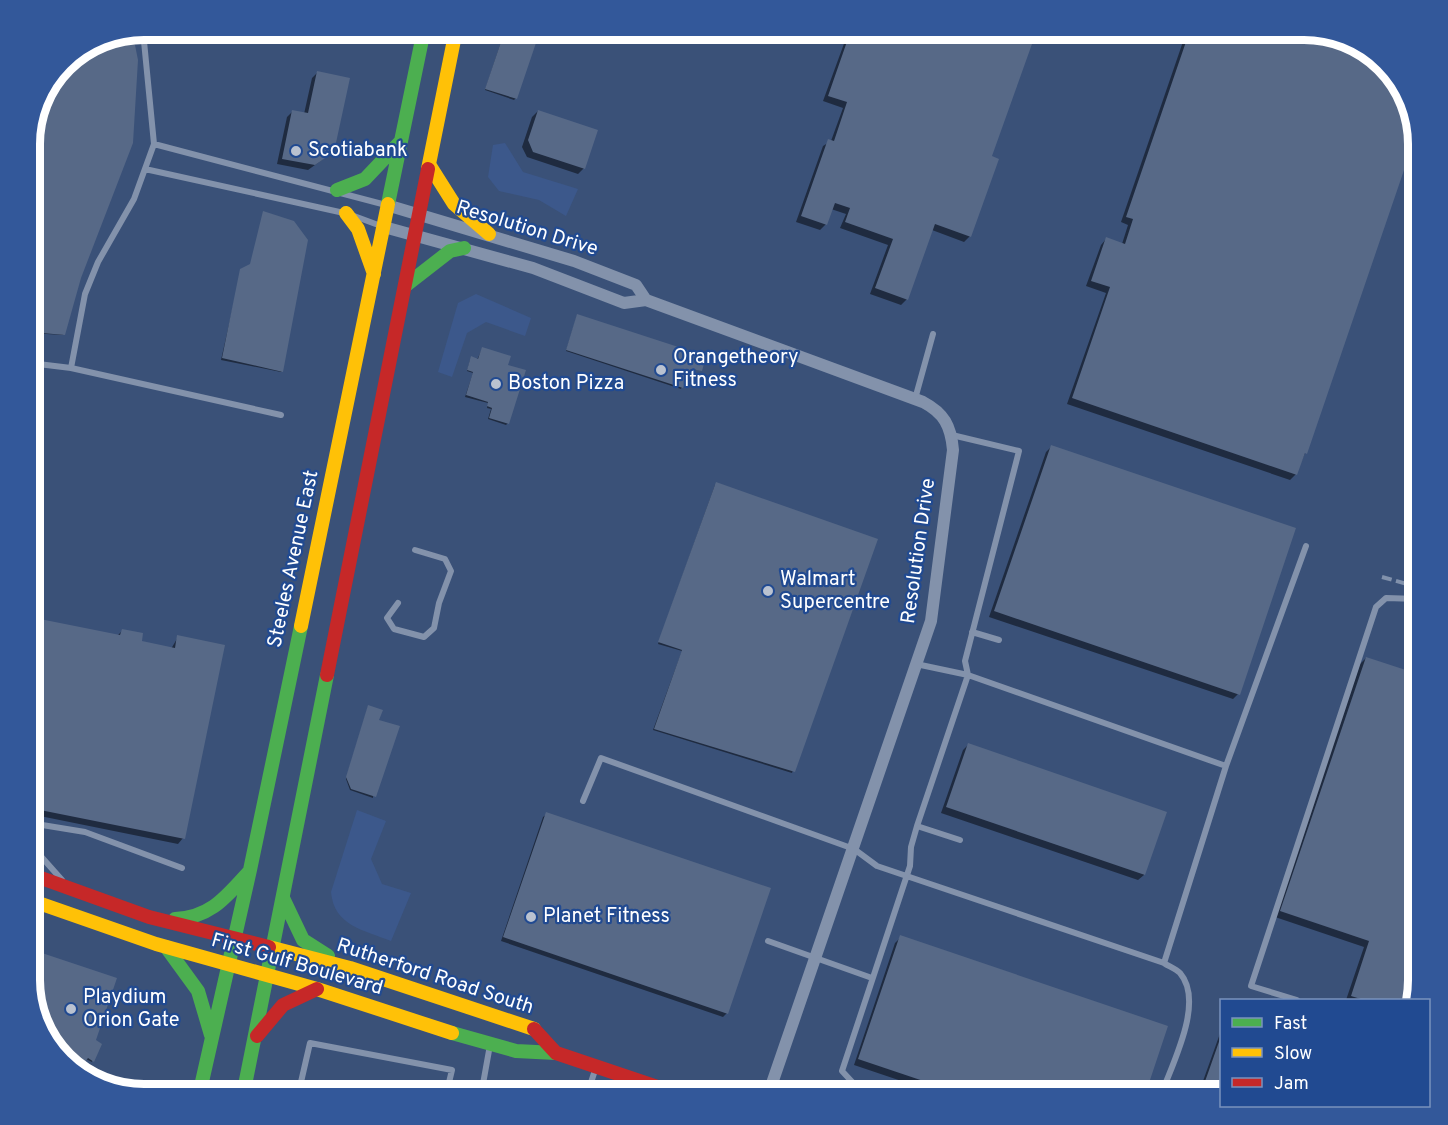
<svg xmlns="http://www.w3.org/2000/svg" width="1448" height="1125" font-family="Overpass,sans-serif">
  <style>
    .water { fill: #3c588b }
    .shadow { fill: #0007 }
    .building { fill: #576987 }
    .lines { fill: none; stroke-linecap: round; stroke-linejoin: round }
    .lane { stroke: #8392ab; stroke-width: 6 }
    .street { stroke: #8392ab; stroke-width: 12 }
    .fast { stroke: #4caf50; stroke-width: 14 }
    .slow { stroke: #ffc107; stroke-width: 14 }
    .jam { stroke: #c62828; stroke-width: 14 }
    .rail { stroke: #8191ab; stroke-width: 4; stroke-dasharray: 10 4.5; stroke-linecap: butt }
    .poi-dot { fill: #bac2d0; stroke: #214a91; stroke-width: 2 }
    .labels { text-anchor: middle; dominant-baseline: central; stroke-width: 4.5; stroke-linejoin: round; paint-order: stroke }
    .poi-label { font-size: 20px; fill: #fff; stroke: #214a91; text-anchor: start }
    .street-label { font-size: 20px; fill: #fff; stroke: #214a91 }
    .rim { fill: none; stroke: #fff; stroke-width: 8 }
  </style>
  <rect width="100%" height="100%" fill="#3a5178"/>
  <path class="water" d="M505,143L523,172L578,189L566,216L539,200L499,191L488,177L493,145Z
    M476,294L531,318L525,336L486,322L467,333L452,377L438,372L458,303Z
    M357,810L386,821L371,859L382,884L411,893L391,941C364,930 334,926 331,892Z"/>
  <path class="shadow" d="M505,30L516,98L514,100L485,90Z
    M849,30H1035L990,157L970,236L964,242L932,230L907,299L901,305L870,294L888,245L840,228L846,214L831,209L826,224L820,230L796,222L823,146L831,141L843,108L823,101Z
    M1187,30H1303L1373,54L1406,94L1415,130L1305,453L1296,474L1290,480L1067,404L1106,293L1086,286L1101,245L1106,239L1122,244L1128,225L1121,222Z
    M131,35L136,60L63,335L30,333V137L42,94L69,59Z
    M317,73L333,152L308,170L277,164L287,117L293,111L304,114L312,78Z
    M538,111L584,168L578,174L527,157L522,147L532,117Z
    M241,271L282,371L281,372L221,360Z
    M577,316L701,370H689L681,389L566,351Z
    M482,349L508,423L506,425L488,419L491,409L487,408L488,403L465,397L473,373L467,371L470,360H477Z
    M1051,447L1238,694L1233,699L989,617L1046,452Z
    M715,485L876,540L792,773L653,730L682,651L658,644Z
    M30,618L117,636L122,631L140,642L171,649L178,637L183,838L178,844L30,814Z
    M1366,658L1418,676V980L1411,1000H1346L1364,947L1275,917L1360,664Z
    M368,707L377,721L373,798L350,790L346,779Z
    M968,745L1165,813L1144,875L1138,880L941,813L963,750Z
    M547,814L727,1013L723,1017L501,941L543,817Z
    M901,937L1143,1095H943L854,1065L895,943Z
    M30,987L94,1041L92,1062L86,1059L82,1064L55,1047L42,1031Z
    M1222,1028V1095H1198Z"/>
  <path class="building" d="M505,30H516L538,37L517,99L485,89Z
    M851,30H1037L992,156L999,159L971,237L935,224L908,300L875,288L893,239L845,222L850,208L835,203L827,225L801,216L828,139L834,141L847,102L828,96Z
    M1190,30H1303L1373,54L1406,94L1416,135L1307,454L1305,453L1297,475L1072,398L1110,287L1091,281L1106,237L1125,244L1133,219L1126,217Z
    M133,35L138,60L133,143L81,278L65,335L30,332V137L42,94L69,59Z
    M317,71L350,78L334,152L315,165L282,159L292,110L308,113Z
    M538,110L598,130L585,169L533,152L528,140Z
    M263,211L294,221L308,240L283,372L222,358L240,269L250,264Z
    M577,314L706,356L702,371L691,369L683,388L566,350Z
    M482,347L511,356L508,365L526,370L509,424L489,418L492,408L487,406L488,402L466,395L473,372L467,370L471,356L478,359Z
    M1051,445L1296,528L1240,695L994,611Z
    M716,482L878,539L795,772L654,729L682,650L658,642Z
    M30,617L120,635L122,629L143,633L142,641L175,648L177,635L225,645L185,839L30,808Z
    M1366,657L1418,674V980L1411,1000H1364L1351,996L1369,941L1280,911Z
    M368,705L383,710L379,720L400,726L376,797L351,789L346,777Z
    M968,743L1167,812L1145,875L946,807Z
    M546,812L771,888L728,1014L503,937Z
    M900,935L1168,1026L1145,1095H965L858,1059Z
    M30,949L117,978L96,1040L102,1044L94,1062L88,1058L84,1063L52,1043L42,1031L30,987Z
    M1221,1036L1222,1095H1200L1208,1073Z"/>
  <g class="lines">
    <path class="lane" d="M549,30L559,34
      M154,144L386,205
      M145,169L344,213
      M354,216L381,226
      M30,363L71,368L281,415
      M71,368L85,294L98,262L134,199L154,144L143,31
      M915,399L933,334
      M1418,475L1410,497L1418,500
      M398,603L387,618L394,629L424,637L434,628L439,603L451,571L445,559L415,550
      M972,632L999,640
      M916,664L968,675L1226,766
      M583,801L601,758L854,849L877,866L1164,963L1226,766L1306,546
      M30,823L85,832L182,868
      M917,826L960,840
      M30,844L62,880
      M768,941L872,978
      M1297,1000L1251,986L1376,607L1386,598L1418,599
      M298,1095L310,1043L452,1070L446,1095
      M481,1095L490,1045
      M587,1095L596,1067
      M883,1095L855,1085L842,1071L910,866L911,847L917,826L968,675L965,661L1019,451L952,435
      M1161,1095C1172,1064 1205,1002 1180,973C1176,969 1168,966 1164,963"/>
    <path class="street" d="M390,206L574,261L636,285L646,300
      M384,227L533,268L624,303L646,300L923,402C944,413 951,426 953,450L931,621L768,1095"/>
    <path class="fast" d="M337,190L365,179L401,141
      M388,204L424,30
      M405,286L450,251L464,248
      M283,898L303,940L328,956
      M175,919C210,918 226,897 248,873
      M166,947L198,991L211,1035
      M452,1033L516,1051L556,1053
      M199,1095L250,870L301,626
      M243,1095L327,675"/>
    <path class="slow" d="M430,166L454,204L489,234
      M428,169L456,30
      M346,213L358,229L374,274
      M301,626L388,204
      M30,900L156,944L317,989L452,1033
      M269,947L350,968L534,1029"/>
    <path class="jam" d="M327,675L428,169
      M30,874L149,917L269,947
      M534,1029L556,1053L681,1095
      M257,1036L283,1005L317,989"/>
    <path class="rail" d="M1382,577L1418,587"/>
  </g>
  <g class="poi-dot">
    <circle cx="296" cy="151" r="6"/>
    <circle cx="661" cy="370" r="6"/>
    <circle cx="496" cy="384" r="6"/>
    <circle cx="768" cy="591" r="6"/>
    <circle cx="531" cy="917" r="6"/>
    <circle cx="71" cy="1009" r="6"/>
  </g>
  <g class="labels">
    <g class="poi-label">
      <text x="308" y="151">Scotiabank</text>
      <text x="673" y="358">Orangetheory<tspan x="673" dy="23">Fitness</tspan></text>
      <text x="508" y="384">Boston Pizza</text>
      <text x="780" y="580">Walmart<tspan x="780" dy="23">Supercentre</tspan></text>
      <text x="543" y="917">Planet Fitness</text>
      <text x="83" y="998">Playdium<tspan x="83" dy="23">Orion Gate</tspan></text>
    </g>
    <g class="street-label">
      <text transform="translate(527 229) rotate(17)">Resolution Drive</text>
      <text transform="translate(919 551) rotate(-82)">Resolution Drive</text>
      <text transform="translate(294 559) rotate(-78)">Steeles Avenue East</text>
      <text transform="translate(297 965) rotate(16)">First Gulf Boulevard</text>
      <text transform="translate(435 977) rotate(18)">Rutherford Road South</text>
    </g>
  </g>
  <path d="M0 0H1448V1125H0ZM144 40H1304A104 104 0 0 1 1408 144V980A104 104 0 0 1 1304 1084H144A104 104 0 0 1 40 980V144A104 104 0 0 1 144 40Z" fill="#33589a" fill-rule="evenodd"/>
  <path class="rim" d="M144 40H1304A104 104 0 0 1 1408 144V980A104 104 0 0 1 1304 1084H144A104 104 0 0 1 40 980V144A104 104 0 0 1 144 40Z"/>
  <rect x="1220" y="999" width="210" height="108" fill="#214a91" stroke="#7a92bd" stroke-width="1.5"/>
  <rect x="1232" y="1018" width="30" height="9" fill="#4caf50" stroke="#7a92bd" stroke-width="1.5"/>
  <text x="1274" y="1029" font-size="18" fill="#ffffff">Fast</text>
  <rect x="1232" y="1048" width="30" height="9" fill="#ffc107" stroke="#7a92bd" stroke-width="1.5"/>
  <text x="1274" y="1059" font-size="18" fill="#ffffff">Slow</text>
  <rect x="1232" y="1078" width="30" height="9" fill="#c62828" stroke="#7a92bd" stroke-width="1.5"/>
  <text x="1274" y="1089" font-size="18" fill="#ffffff">Jam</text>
</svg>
